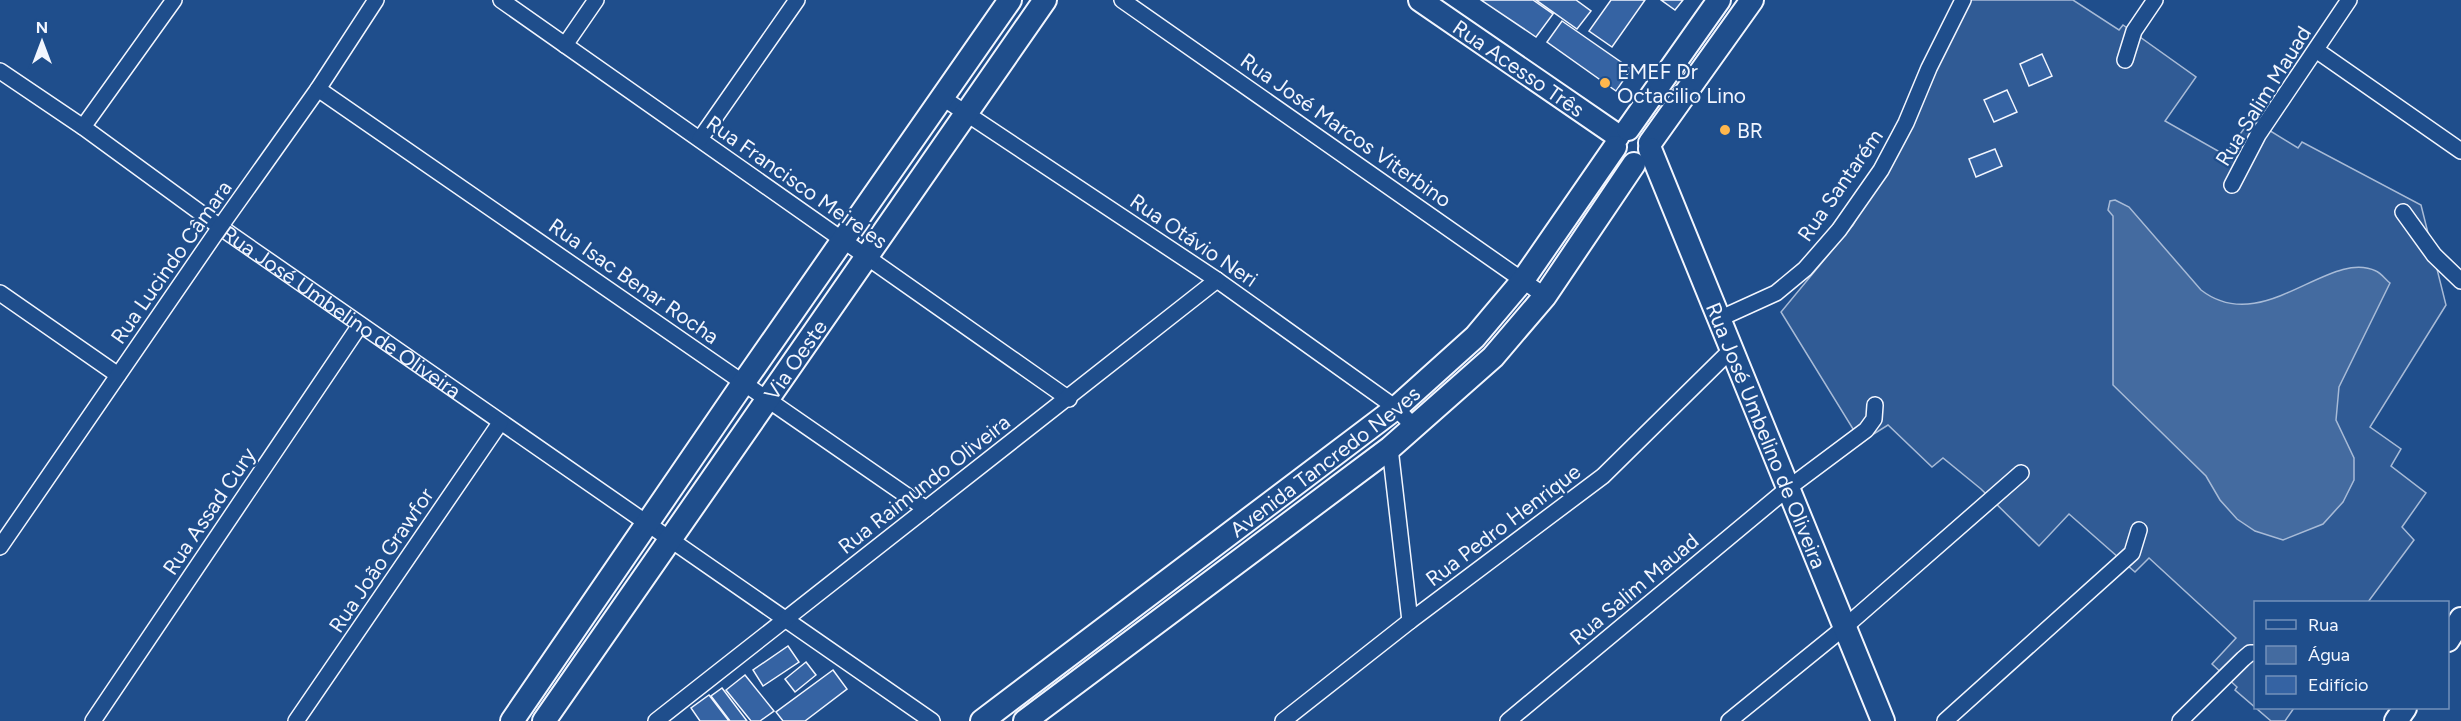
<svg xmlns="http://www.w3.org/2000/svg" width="2461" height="721" font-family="Figtree,sans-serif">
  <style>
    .built { fill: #305b95; stroke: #a8bbd7; stroke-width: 1.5 }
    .water { fill: #446ba0; stroke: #a8bbd7; stroke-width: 1.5 }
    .building { fill: #3563a3; stroke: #f2f6ff; stroke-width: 1.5 }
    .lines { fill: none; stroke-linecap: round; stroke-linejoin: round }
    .street-casing { stroke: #f2f6ff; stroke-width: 18 }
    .secondary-casing { stroke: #f2f6ff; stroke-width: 26 }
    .street { stroke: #1f4e8c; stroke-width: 15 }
    .secondary { stroke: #1f4e8c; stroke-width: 22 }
    .poi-dot { fill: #ffb74d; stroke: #1f4e8c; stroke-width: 2 }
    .labels { text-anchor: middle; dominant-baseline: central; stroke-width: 4.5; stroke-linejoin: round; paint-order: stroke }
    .street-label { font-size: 21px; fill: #f2f6ff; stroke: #1f4e8c }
    .poi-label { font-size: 21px; fill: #f2f6ff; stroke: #1f4e8c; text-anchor: start }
  </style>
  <rect width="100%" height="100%" fill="#1f4e8c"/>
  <path class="built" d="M1969,0H2073L2119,30L2123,25L2196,77L2165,121L2225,155L2251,119L2298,148L2302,142L2421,205L2446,305L2370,427L2401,449L2391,466L2426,493L2402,527L2414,540L2368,602H2256V708H2294L2285,721H2271L2235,690L2237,687L2212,664L2236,638L2149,558L2135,572L2069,514L2039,546L1981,489L1943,458L1932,467L1888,425L1861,442L1781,312L1853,225L1902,138Z"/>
  <path class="water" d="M2115,200L2129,207L2201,290C2263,338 2329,248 2376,271C2381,273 2386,280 2390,283L2339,387L2336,420L2354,458V480L2343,502L2323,524L2283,540L2255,531L2237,519L2220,500L2206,476L2113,385V216L2108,210L2110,201Z"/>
  <path class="building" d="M1481,0H1533L1553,14L1536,37Z
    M1536,0H1576L1591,11L1577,29Z
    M1611,0H1645L1612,47L1589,31Z
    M1661,0H1683L1675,10Z
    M1562,21L1631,69L1616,91L1547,42Z
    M2042,54L2052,76L2029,86L2020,64Z
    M2007,90L2017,112L1994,122L1984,100Z
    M1995,149L2002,166L1976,177L1969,159Z
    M788,646L799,662L763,686L753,670Z
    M806,662L816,675L795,692L785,679Z
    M833,670L847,689L805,721H783L776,712Z
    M745,675L774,711L760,721H751L726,690Z
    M722,688L747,721H730L711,696Z
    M709,695L729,721H700L691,708Z"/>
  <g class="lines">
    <defs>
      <g id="street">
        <path d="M501,0L1069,399"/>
        <path d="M1122,0L1545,296"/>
        <path d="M565,45L596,0"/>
        <path d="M2316,50L2461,151"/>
        <path d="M2125,60L2134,31L2155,0"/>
        <path id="s1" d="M0,71L83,127L220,227L932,721"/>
        <path d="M318,89L926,509"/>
        <path d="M943,98L1217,280L1396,408L1415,428"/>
        <path d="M83,127L174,0"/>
        <path d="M700,139L797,0"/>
        <path d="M2232,185L2258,135L2349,0"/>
        <path d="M2403,212L2434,255L2461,281"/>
        <path d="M0,293L118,375"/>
        <path d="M1721,318L1776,293L1805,269L1839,230L1881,170L1906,123L1929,68L1963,0"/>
        <path d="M1390,448L1410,621"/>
        <path d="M0,547L220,227L318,89L376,0"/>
        <path d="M93,721L360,325"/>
        <path d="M296,721L500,423"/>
        <path d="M656,721L1217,280"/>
        <path d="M1283,721L1410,621L1603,476L1733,348"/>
        <path d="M1508,721L1787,489L1866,430L1874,419L1875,405"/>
        <path d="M1729,721L1846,626L2021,473"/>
        <path d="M1945,721L2132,553L2139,530"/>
        <path d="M2180,721L2243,659L2250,653H2256"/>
      </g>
      <g id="secondary">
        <path id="s2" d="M1420,0L1618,136"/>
        <path d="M1628,129L1719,0"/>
        <path d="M1650,143L1752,0"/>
        <path id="s3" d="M1650,149L1883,721"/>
        <path d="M2448,640L2461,619"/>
        <path d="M512,721L744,382L1010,0"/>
        <path id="s4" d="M544,721L1045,0"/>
        <path id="s5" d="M982,721L1396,408L1475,337L1523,280L1615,147"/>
        <path d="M1025,721L1390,448L1493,357L1545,296L1634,164"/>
        <path d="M2396,721L2405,708"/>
      </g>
    </defs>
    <use href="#street" class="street-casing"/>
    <use href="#secondary" class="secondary-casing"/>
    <use href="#street" class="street"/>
    <use href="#secondary" class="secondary"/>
  </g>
  <g class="poi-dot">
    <circle cx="1605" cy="83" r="6"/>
    <circle cx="1725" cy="130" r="6"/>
  </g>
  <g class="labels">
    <g class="street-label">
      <text stroke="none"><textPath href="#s2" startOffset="120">Rua Acesso Três</textPath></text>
      <text transform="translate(2263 96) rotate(-58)">Rua Salim Mauad</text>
      <text transform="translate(1346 130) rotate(35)">Rua José Marcos Viterbino</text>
      <text transform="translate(797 182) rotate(35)">Rua Francisco Meireles</text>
      <text transform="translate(1840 185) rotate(-55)">Rua Santarém</text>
      <text transform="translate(1194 240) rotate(34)">Rua Otávio Neri</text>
      <text transform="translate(171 262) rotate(-55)">Rua Lucindo Câmara</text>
      <text transform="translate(634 281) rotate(35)">Rua Isac Benar Rocha</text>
      <text stroke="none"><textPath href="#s1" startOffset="418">Rua José Umbelino de Oliveira</textPath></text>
      <text stroke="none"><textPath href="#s4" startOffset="440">Via Oeste</textPath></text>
      <text stroke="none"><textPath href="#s3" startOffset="309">Rua José Umbelino de Oliveira</textPath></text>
      <text stroke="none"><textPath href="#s5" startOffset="430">Avenida Tancredo Neves</textPath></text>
      <text transform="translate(924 484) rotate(-38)">Rua Raimundo Oliveira</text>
      <text transform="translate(209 511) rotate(-56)">Rua Assad Cury</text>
      <text transform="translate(1503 525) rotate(-37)">Rua Pedro Henrique</text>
      <text transform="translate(381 560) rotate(-56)">Rua João Grawfor</text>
      <text transform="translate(1634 589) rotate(-40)">Rua Salim Mauad</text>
    </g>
    <g class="poi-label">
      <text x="1617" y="71">EMEF Dr<tspan x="1617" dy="24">Octacilio Lino</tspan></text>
      <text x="1737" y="130">BR</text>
    </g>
  </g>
  <rect x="2254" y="601" width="195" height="108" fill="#1f4e8c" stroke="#7391ba" stroke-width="1.5"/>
  <rect x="2266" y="620" width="30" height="9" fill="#1f4e8c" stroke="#7391ba" stroke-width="1.5"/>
  <text x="2308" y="631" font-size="18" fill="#f2f6ff">Rua</text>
  <rect x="2266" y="646" width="30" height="18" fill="#446ba0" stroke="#7391ba" stroke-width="1.5"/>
  <text x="2308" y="661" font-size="18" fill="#f2f6ff">Água</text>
  <rect x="2266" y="676" width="30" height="18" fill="#3563a3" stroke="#7391ba" stroke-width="1.5"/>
  <text x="2308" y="691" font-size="18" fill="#f2f6ff">Edifício</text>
  <g transform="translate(42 42)" stroke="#1f4e8c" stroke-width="4.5" paint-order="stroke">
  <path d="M0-4.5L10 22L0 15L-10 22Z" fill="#f2f6ff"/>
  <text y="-9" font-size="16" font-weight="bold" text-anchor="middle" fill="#f2f6ff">N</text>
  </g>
</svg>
